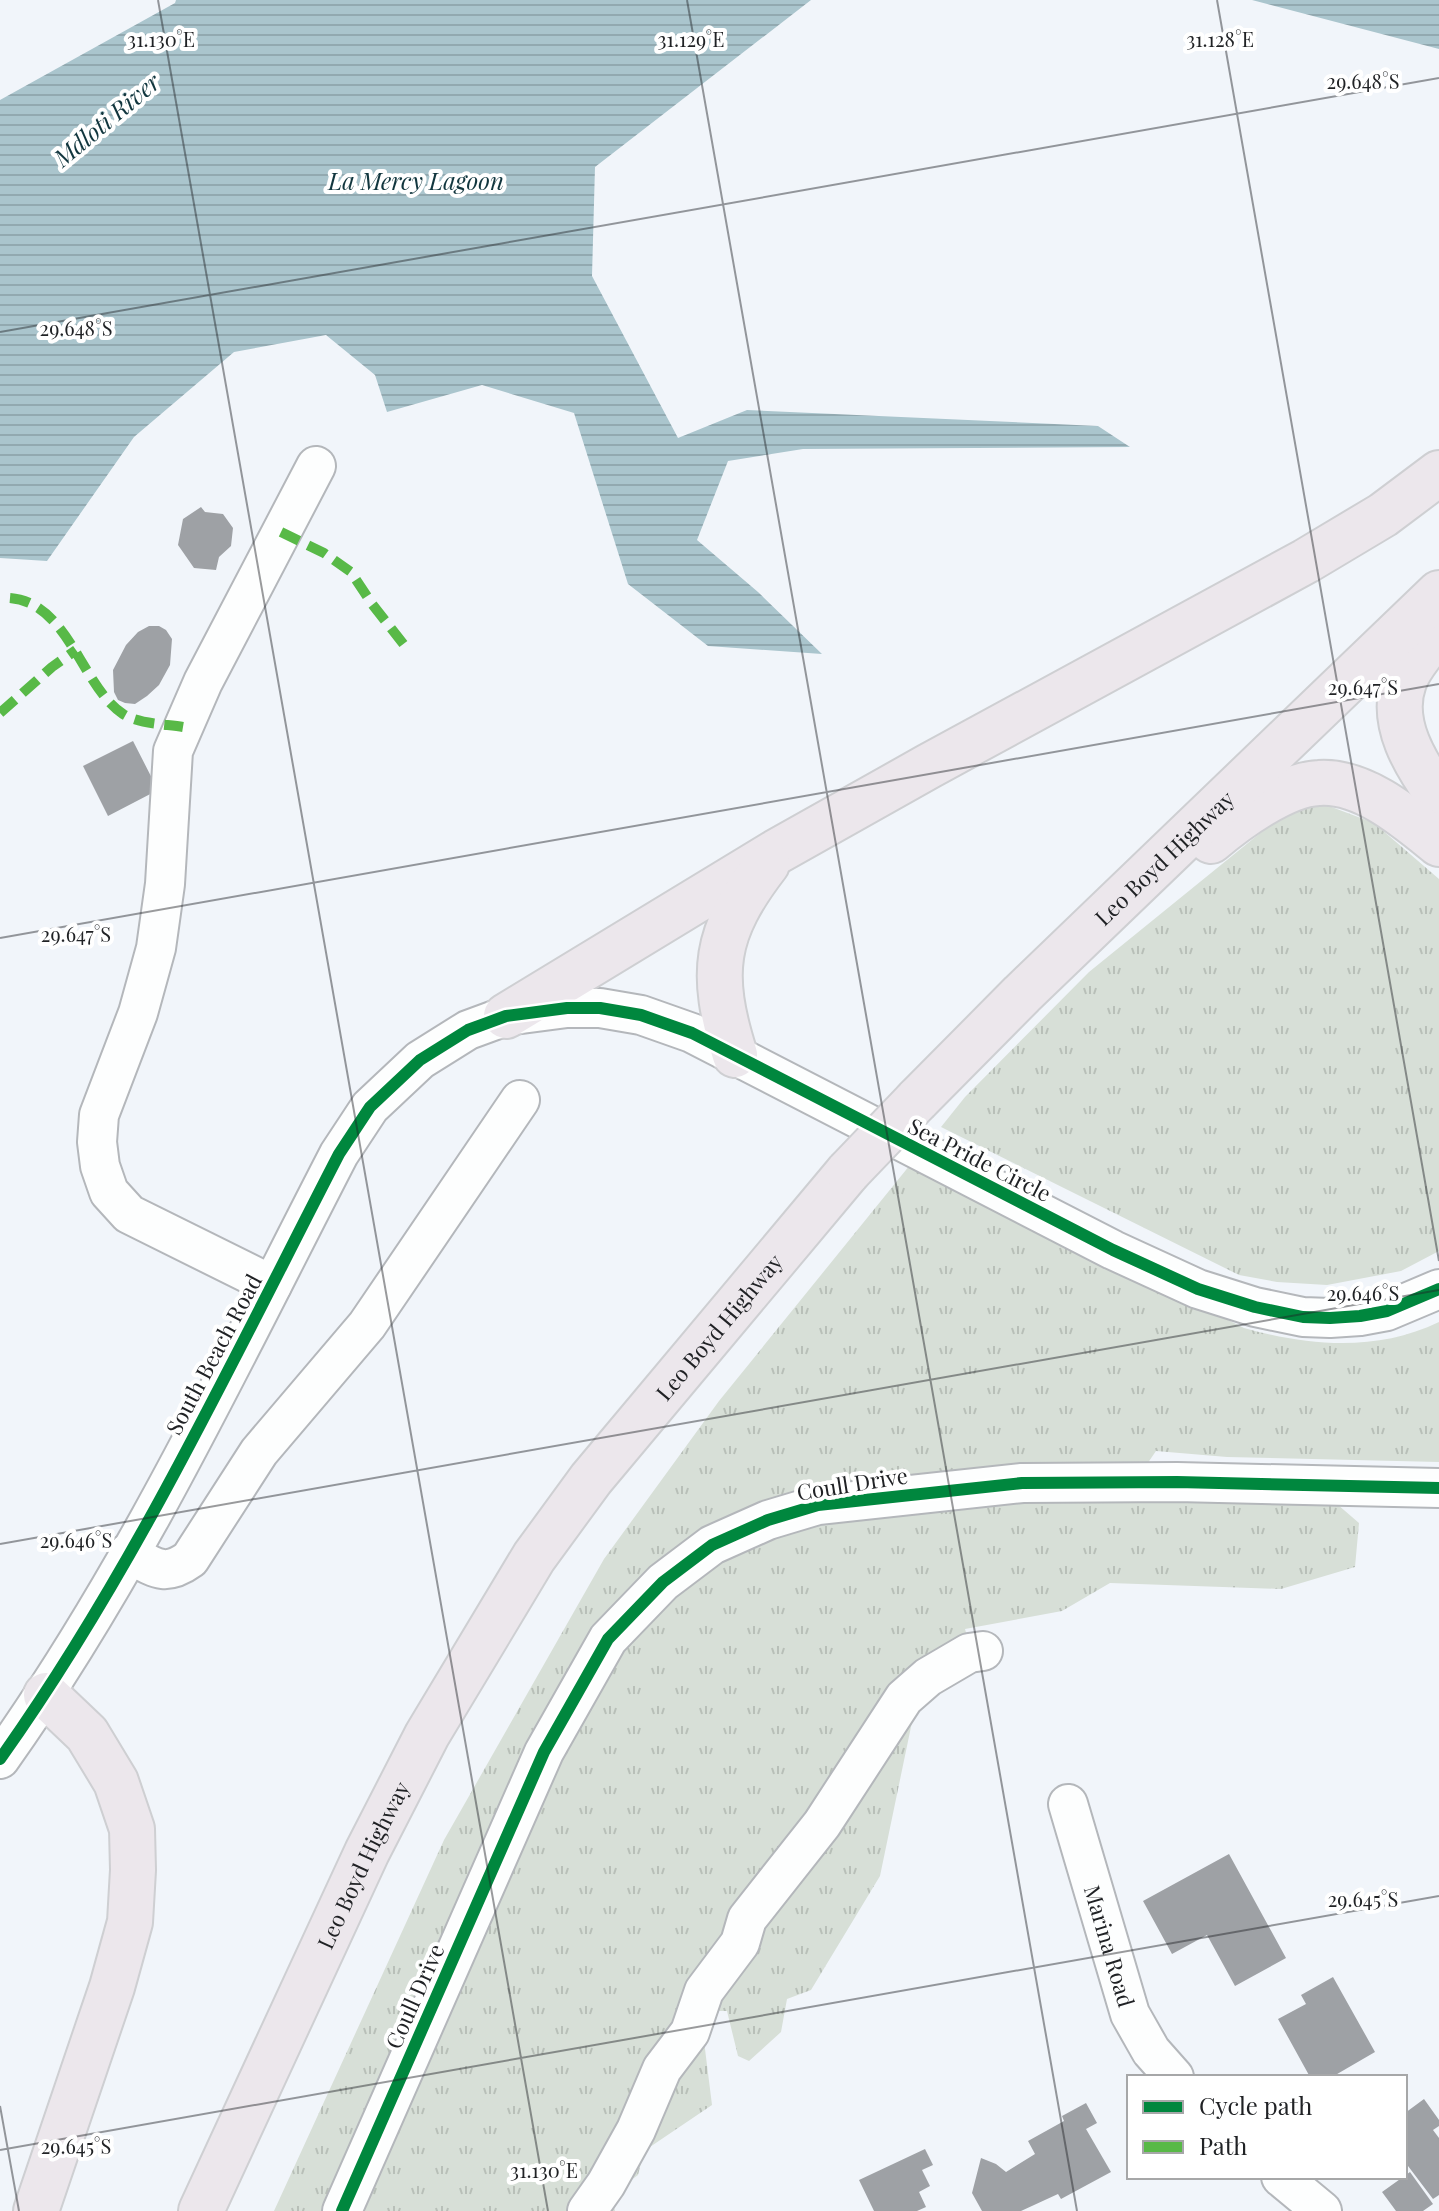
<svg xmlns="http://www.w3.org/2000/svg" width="1439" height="2211" font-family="'Playfair Display',serif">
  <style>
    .grass { fill: url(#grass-tufts) }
    .water { fill: url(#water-rules) }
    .building { fill: #9ea1a5 }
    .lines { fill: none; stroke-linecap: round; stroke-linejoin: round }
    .minor-casing { stroke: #b4b7bb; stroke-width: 42 }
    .major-casing { stroke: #cecfd2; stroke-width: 48 }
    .minor { stroke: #fdfefe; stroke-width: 38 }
    .major { stroke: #ece7ec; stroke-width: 44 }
    .major-bridge-casing { stroke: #cecfd2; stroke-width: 48; stroke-linecap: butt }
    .major-bridge { stroke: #ece7ec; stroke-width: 44 }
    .quiet { stroke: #58b947; stroke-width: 10; stroke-dasharray: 20 10; stroke-linecap: butt }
    .cycleway-casing { stroke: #fff; stroke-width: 17 }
    .cycleway { stroke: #00873e; stroke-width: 12 }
    .ticks { fill: none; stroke: #202225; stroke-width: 2; stroke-opacity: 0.45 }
    .labels { text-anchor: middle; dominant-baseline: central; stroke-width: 8; stroke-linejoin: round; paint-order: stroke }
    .street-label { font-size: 22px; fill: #202225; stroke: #fff }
    .water-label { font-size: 24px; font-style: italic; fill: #11363e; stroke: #fff }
    .ticks-label { font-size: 20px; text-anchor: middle; fill: #202225; stroke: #fff; stroke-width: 8; stroke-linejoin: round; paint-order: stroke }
  </style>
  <defs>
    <pattern id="grass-tufts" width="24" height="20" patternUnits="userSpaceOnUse" patternTransform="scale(2)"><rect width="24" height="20" fill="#d7dfd7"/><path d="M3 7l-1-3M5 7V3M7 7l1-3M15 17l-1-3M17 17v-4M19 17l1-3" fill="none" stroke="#b8bfb8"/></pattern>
    <pattern id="water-rules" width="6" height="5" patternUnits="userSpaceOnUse" patternTransform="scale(2)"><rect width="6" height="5" fill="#aac5cd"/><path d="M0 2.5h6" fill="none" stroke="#92a9b0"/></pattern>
  </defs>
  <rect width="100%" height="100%" fill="#f1f5fa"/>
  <path class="grass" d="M1321,803L1374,823L1439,879V1251L1401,1271L1327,1285L1277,1282L1239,1275L941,1127L965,1097L1089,972L1285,813Z
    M914,1160L1244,1328C1309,1346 1377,1352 1439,1322V1462L1227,1457L1156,1451L1143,1470L1330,1498L1359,1523L1355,1567L1281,1589L1110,1583L1062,1611L965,1629L976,1668L931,1691L912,1722L880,1876L811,1990L787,1999L781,2032L749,2061L738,2056L727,2011H716L704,2041L712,2105L644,2151L638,2175L611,2195L615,2211H274L444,1840L604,1559L719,1401Z"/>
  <path class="water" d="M176,0H811L595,167L592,276L678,438L747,410L1098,426L1130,447L803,449L728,461L697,540L758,592L822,654L708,646L628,584L574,413L482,385L387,412L375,375L326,335L234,352L134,437L47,561L0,558V100L175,3Z
    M1252,0H1439V49Z"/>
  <path class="building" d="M201,507L205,512L223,514L233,528L231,546L219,557L216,570L194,568L178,545L183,519Z
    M149,626H159L166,630L172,639L170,665L159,685L147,696L135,704L125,703L118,700L114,692L113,670L126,645L138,632Z
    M133,741L158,790L108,816L83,766Z
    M1229,1854L1286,1958L1235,1986L1207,1935L1172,1954L1143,1901Z
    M1333,1977L1375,2052L1332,2077H1310L1278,2019L1306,2004L1301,1995Z
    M1424,2099L1439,2120V2126L1433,2130L1439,2138V2195L1433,2199L1405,2162V2113Z
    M1086,2103L1097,2123L1086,2129L1111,2172L1061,2199L1058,2194L1021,2211H982L972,2193L981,2158L996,2164L1006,2172L1035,2154L1028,2141L1064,2121L1062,2116Z
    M925,2149L933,2165L922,2170L930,2186L919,2192L926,2207L917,2211H874L859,2180Z
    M1410,2172L1433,2204L1423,2211H1396L1382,2192Z"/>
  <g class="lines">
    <defs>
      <g id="minor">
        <path d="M272,1285L129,1214L109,1192L100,1166L97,1142L99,1115L138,1013L156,948L165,884L173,751L203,682L316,466"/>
        <path d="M128,1553C154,1567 164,1578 190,1559L259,1452L367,1325L520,1100"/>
        <path d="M0,1759C134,1571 233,1359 339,1154L370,1107L420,1060L468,1030L506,1016L567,1008H600L641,1015L692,1033L1113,1250L1198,1289L1255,1307L1303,1317L1330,1318L1360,1316L1387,1311L1439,1289"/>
        <path id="s1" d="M1068,1804L1130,2014L1151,2051L1174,2077"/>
        <path d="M1281,2177L1322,2211"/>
        <path d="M342,2211L544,1752L608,1639L663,1582L712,1545L768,1520L818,1505L1022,1483L1177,1482L1439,1488"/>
        <path d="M587,2211L606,2184L636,2130L662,2069L690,2032L704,1991L740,1943L747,1919L822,1824L904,1698L928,1677L969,1653L983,1651"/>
      </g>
      <g id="major">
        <path d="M1439,630C1428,646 1410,664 1404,682C1389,723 1416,765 1439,797"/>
        <path d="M1211,841C1237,819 1285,784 1319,783C1363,780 1407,818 1439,844"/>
        <path d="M506,1016L776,852L929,766L1306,561L1383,515L1439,473"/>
        <path d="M735,1055C709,973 714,933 767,864"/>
        <path id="s2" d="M917,1100L1022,994L1439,593"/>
        <path d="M36,2211L112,1987L130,1922L133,1870L132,1829L116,1782L87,1734L46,1695"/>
        <path id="s3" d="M201,2211L367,1852L427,1735L534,1557L591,1479L848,1172"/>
      </g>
    </defs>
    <use href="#minor" class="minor-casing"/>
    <use href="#major" class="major-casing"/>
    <use href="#minor" class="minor"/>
    <use href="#major" class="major"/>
    <defs>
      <path id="major-bridge" d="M848,1172L917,1100"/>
    </defs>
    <use href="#major-bridge" class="major-bridge-casing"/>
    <use href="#major-bridge" class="major-bridge"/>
    <path class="quiet" d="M281,532L324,553L351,572L372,604L405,646
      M10,598C69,603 81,686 123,714C138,724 165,724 183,727
      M0,713L52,667L76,650"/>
    <defs>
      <path id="cycleway" d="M0,1759C134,1571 233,1359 339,1154L370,1107L420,1060L468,1030L506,1016L567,1008H600L641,1015L692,1033L1113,1250L1198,1289L1255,1307L1303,1317L1330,1318L1360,1316L1387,1311L1439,1289
        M342,2211L544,1752L608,1639L663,1582L712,1545L768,1520L818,1505L1022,1483L1177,1482L1439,1488"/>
    </defs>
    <use href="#cycleway" class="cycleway-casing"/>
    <use href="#cycleway" class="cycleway"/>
  </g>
  <path class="ticks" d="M158,0L548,2211M687,0L1077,2211M1217,0L1439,1261M0,332L1439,78M0,938L1439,684M0,1544L1439,1290M0,2106L19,2211M0,2150L1439,1896"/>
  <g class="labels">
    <g class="street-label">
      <text stroke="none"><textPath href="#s2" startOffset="346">Leo Boyd Highway</textPath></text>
      <text transform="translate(980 1159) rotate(27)">Sea Pride Circle</text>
      <text stroke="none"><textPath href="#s3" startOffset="1030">Leo Boyd Highway</textPath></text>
      <text transform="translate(213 1354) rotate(-62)">South Beach Road</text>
      <text transform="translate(852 1483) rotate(-9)">Coull Drive</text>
      <text stroke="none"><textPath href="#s3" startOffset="382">Leo Boyd Highway</textPath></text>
      <text stroke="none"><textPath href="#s1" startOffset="148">Marina Road</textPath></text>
      <text transform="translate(414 1996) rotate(-66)">Coull Drive</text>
    </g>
    <g class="water-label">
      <text transform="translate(106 119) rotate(-40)">Mdloti River</text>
      <text x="416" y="180">La Mercy Lagoon</text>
    </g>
  </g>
  <g class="ticks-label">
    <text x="1220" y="47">31.128°E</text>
    <text x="161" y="47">31.130°E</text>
    <text x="691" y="47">31.129°E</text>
    <text x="1363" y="89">29.648°S</text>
    <text x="76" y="336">29.648°S</text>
    <text x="1363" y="695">29.647°S</text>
    <text x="76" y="942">29.647°S</text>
    <text x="1363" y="1301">29.646°S</text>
    <text x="76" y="1548">29.646°S</text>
    <text x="1363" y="1907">29.645°S</text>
    <text x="76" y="2154">29.645°S</text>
    <text x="544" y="2178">31.130°E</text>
  </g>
  <rect x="1127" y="2075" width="280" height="104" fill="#ffffff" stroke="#a6a7a8" stroke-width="2"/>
  <rect x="1143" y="2101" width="40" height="12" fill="#00873e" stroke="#a6a7a8" stroke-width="2"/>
  <text x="1199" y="2115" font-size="24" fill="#202225">Cycle path</text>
  <rect x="1143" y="2141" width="40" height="12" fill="#58b947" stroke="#a6a7a8" stroke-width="2"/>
  <text x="1199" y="2155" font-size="24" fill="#202225">Path</text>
</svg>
